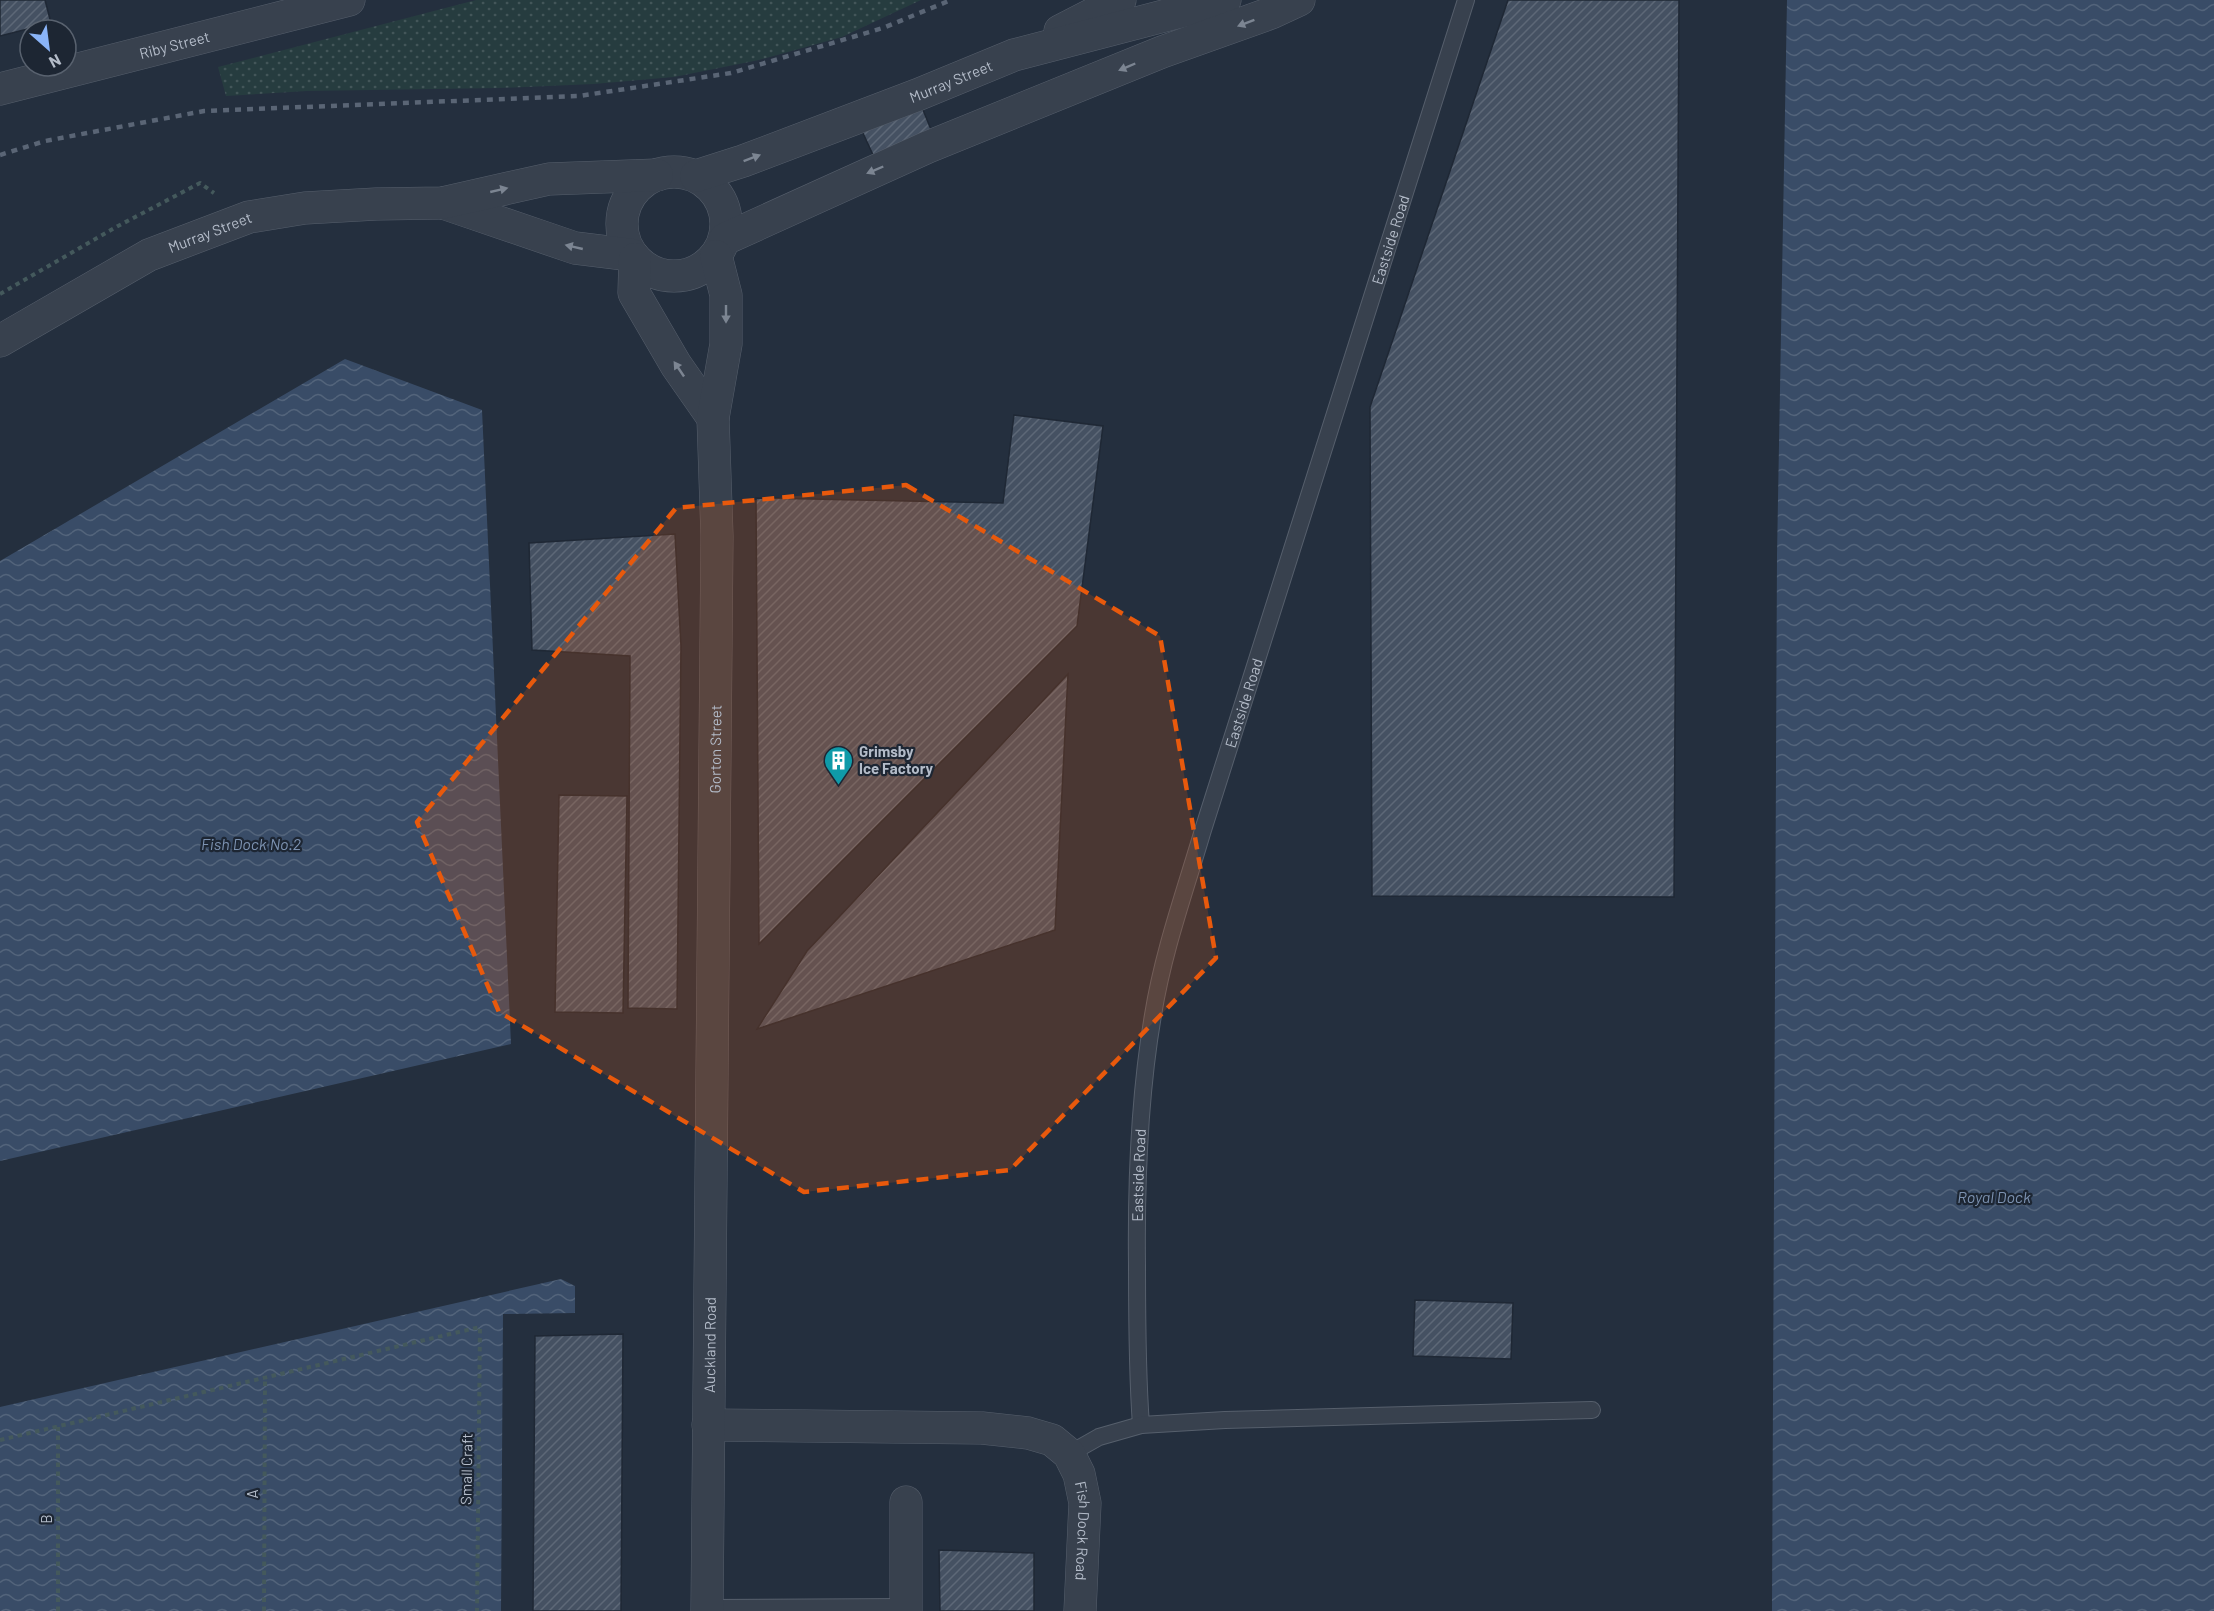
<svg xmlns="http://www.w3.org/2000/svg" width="2214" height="1611" font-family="Barlow,sans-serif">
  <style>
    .grass { fill: url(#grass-dots) }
    .water { fill: url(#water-waves) }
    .building { fill: url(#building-hatch); stroke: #1f2835; stroke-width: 1.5 }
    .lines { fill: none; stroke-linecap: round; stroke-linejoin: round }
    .lane-casing { stroke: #565f6c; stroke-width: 18 }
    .street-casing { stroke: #565f6c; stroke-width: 33 }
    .path { stroke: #44595c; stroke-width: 4; stroke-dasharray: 4.5 4.5; stroke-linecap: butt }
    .lane { stroke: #38414e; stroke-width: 16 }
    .street { stroke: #38414e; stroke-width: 32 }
    .rail { stroke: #5a6575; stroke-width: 4.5; stroke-dasharray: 6 6; stroke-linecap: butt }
    .oneway { fill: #7c8592 }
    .marked { fill: #e8590c; fill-opacity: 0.2; stroke: #e8590c; stroke-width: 4.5; stroke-dasharray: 12 8; stroke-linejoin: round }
    .labels { text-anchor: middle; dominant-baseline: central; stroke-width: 4.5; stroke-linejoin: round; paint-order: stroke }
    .street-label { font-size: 15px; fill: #b4bcc9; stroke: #1d2633 }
    .poi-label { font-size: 15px; font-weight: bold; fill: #b4bcc9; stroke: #1d2633; text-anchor: start }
    .water-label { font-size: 16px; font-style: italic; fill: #7c92b1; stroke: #1d2633 }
  </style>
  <defs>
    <pattern id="grass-dots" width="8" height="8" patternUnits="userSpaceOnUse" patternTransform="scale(1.5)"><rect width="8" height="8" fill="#263c3f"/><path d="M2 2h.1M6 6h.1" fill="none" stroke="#435659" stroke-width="1.8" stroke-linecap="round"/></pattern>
    <pattern id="water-waves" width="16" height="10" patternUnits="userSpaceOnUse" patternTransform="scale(1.5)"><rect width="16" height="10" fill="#394c67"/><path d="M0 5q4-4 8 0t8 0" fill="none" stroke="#53647b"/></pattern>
    <pattern id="building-hatch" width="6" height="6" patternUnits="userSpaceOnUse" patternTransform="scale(1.5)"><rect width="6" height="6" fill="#455162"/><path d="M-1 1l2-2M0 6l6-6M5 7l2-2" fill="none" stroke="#5d6877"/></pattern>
  </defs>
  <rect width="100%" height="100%" fill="#242f3e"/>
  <path class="grass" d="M476,0H921L842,37L759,60L674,77L594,84L500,88L307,91L226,96L218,67Z"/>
  <path class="water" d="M1787,0H2214V1611H1772L1777,556Z
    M345,359L482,410L511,1044L0,1161V561Z
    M561,1279L575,1286V1313L503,1314L501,1611H0V1407Z"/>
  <path class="building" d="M0,0H45L51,23L0,36Z
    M1508,0H1679L1674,897L1372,896L1370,407Z
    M921,105L932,132L874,157L862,131Z
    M1014,415L1103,426L1077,626L759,944L756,498L1003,503Z
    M675,534L681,646L677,1009L628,1008L630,656L532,650L529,543Z
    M1068,674L1055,930L757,1029L807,951Z
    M559,795L627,796L623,1013L555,1012Z
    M1415,1300L1513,1303L1511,1359L1413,1356Z
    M623,1334L621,1611H533L535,1336Z
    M939,1550L1034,1553V1611H940Z"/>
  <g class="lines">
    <defs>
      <g id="lane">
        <path id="s1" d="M1141,1425C1137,1372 1137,1319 1137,1265C1136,1182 1139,1097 1153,1015C1163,952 1185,891 1203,830L1466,0"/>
        <path d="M1069,1454L1099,1437L1141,1425L1225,1420L1592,1410"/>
        <path d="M707,1608L906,1607"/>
      </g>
      <g id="street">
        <path d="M1060,31L1120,0"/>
        <path id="s2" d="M0,89L349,0"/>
        <circle cx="674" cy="224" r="52"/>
        <path id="s3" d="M696,176L743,161L917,95L1014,55L1225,0"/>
        <path d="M443,203L575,248L632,255"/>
        <path d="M725,239L928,147L1162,52L1271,13L1299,0"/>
        <path d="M635,259L634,293L676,365L713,418"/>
        <path id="s4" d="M0,341L149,255L249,217L305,208L376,204L442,203L549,179L657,175"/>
        <path id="s5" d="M708,1425L982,1428L1028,1433L1052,1440L1069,1454L1079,1474L1085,1503L1080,1611"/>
        <path d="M906,1502V1611"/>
        <path id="s6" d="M707,1611L717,536L713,418L726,344V295L716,256"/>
      </g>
    </defs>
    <use href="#lane" class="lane-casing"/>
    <use href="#street" class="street-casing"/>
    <path class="path" d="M0,294L118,226L200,183L214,193
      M0,1440L480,1327L477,1611
      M58,1611V1427
      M264,1611L265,1378"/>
    <use href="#lane" class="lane"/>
    <use href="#street" class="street"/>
    <path class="rail" d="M0,155L45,141L204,111L579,96L731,73L883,28L951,0"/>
  </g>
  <defs><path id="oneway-solid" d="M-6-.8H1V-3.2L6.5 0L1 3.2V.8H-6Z" transform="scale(1.5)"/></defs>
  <g class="oneway">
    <use href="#oneway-solid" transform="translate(1246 23) rotate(159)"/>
    <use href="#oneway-solid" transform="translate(1127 67) rotate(157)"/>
    <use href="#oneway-solid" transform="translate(752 158) rotate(-21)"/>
    <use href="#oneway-solid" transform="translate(875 170) rotate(157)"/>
    <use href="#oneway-solid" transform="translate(499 190) rotate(-13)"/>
    <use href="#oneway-solid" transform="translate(574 247) rotate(-167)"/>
    <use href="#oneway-solid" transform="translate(726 314) rotate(90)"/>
    <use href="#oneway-solid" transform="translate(679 369) rotate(-124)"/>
  </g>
  <path class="marked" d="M906,485L1160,636L1216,958L1010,1170L804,1192L499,1012L417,822L676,508Z"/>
  <defs>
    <symbol id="building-pin" viewBox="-11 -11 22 30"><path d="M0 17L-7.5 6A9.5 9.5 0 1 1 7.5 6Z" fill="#0f9aa8" stroke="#1d2633"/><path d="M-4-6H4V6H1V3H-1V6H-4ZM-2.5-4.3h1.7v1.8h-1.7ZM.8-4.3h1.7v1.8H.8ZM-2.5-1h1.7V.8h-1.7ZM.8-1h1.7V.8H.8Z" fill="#fff"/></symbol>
  </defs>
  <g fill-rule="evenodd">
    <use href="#building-pin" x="822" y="744" width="33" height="45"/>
  </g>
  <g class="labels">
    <g class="street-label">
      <text stroke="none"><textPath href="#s2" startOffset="180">Riby Street</textPath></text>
      <text stroke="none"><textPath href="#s3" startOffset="272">Murray Street</textPath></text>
      <text stroke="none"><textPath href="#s4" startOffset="237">Murray Street</textPath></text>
      <text stroke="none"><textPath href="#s1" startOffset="1222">Eastside Road</textPath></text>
      <text stroke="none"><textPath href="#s1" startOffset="736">Eastside Road</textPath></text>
      <text stroke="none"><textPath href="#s6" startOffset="862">Gorton Street</textPath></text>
      <text stroke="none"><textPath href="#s1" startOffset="250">Eastside Road</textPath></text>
      <text stroke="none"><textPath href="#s6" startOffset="266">Auckland Road</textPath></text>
      <text transform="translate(466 1469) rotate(-89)">Small Craft</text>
      <text transform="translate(252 1494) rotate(-90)">A</text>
      <text transform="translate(46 1519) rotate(-90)">B</text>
      <text stroke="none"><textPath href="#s5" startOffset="447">Fish Dock Road</textPath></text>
    </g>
    <g class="poi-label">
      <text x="859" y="751">Grimsby<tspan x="859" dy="17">Ice Factory</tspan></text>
    </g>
    <g class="water-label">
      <text x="251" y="843">Fish Dock No.2</text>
      <text x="1994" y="1196">Royal Dock</text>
    </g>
  </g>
  <g transform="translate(48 48) rotate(152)"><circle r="28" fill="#1d2633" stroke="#59626f" stroke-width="1.5"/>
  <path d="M0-4.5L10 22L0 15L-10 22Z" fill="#8ab4f8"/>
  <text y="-9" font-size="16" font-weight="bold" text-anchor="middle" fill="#b4bcc9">N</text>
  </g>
</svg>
